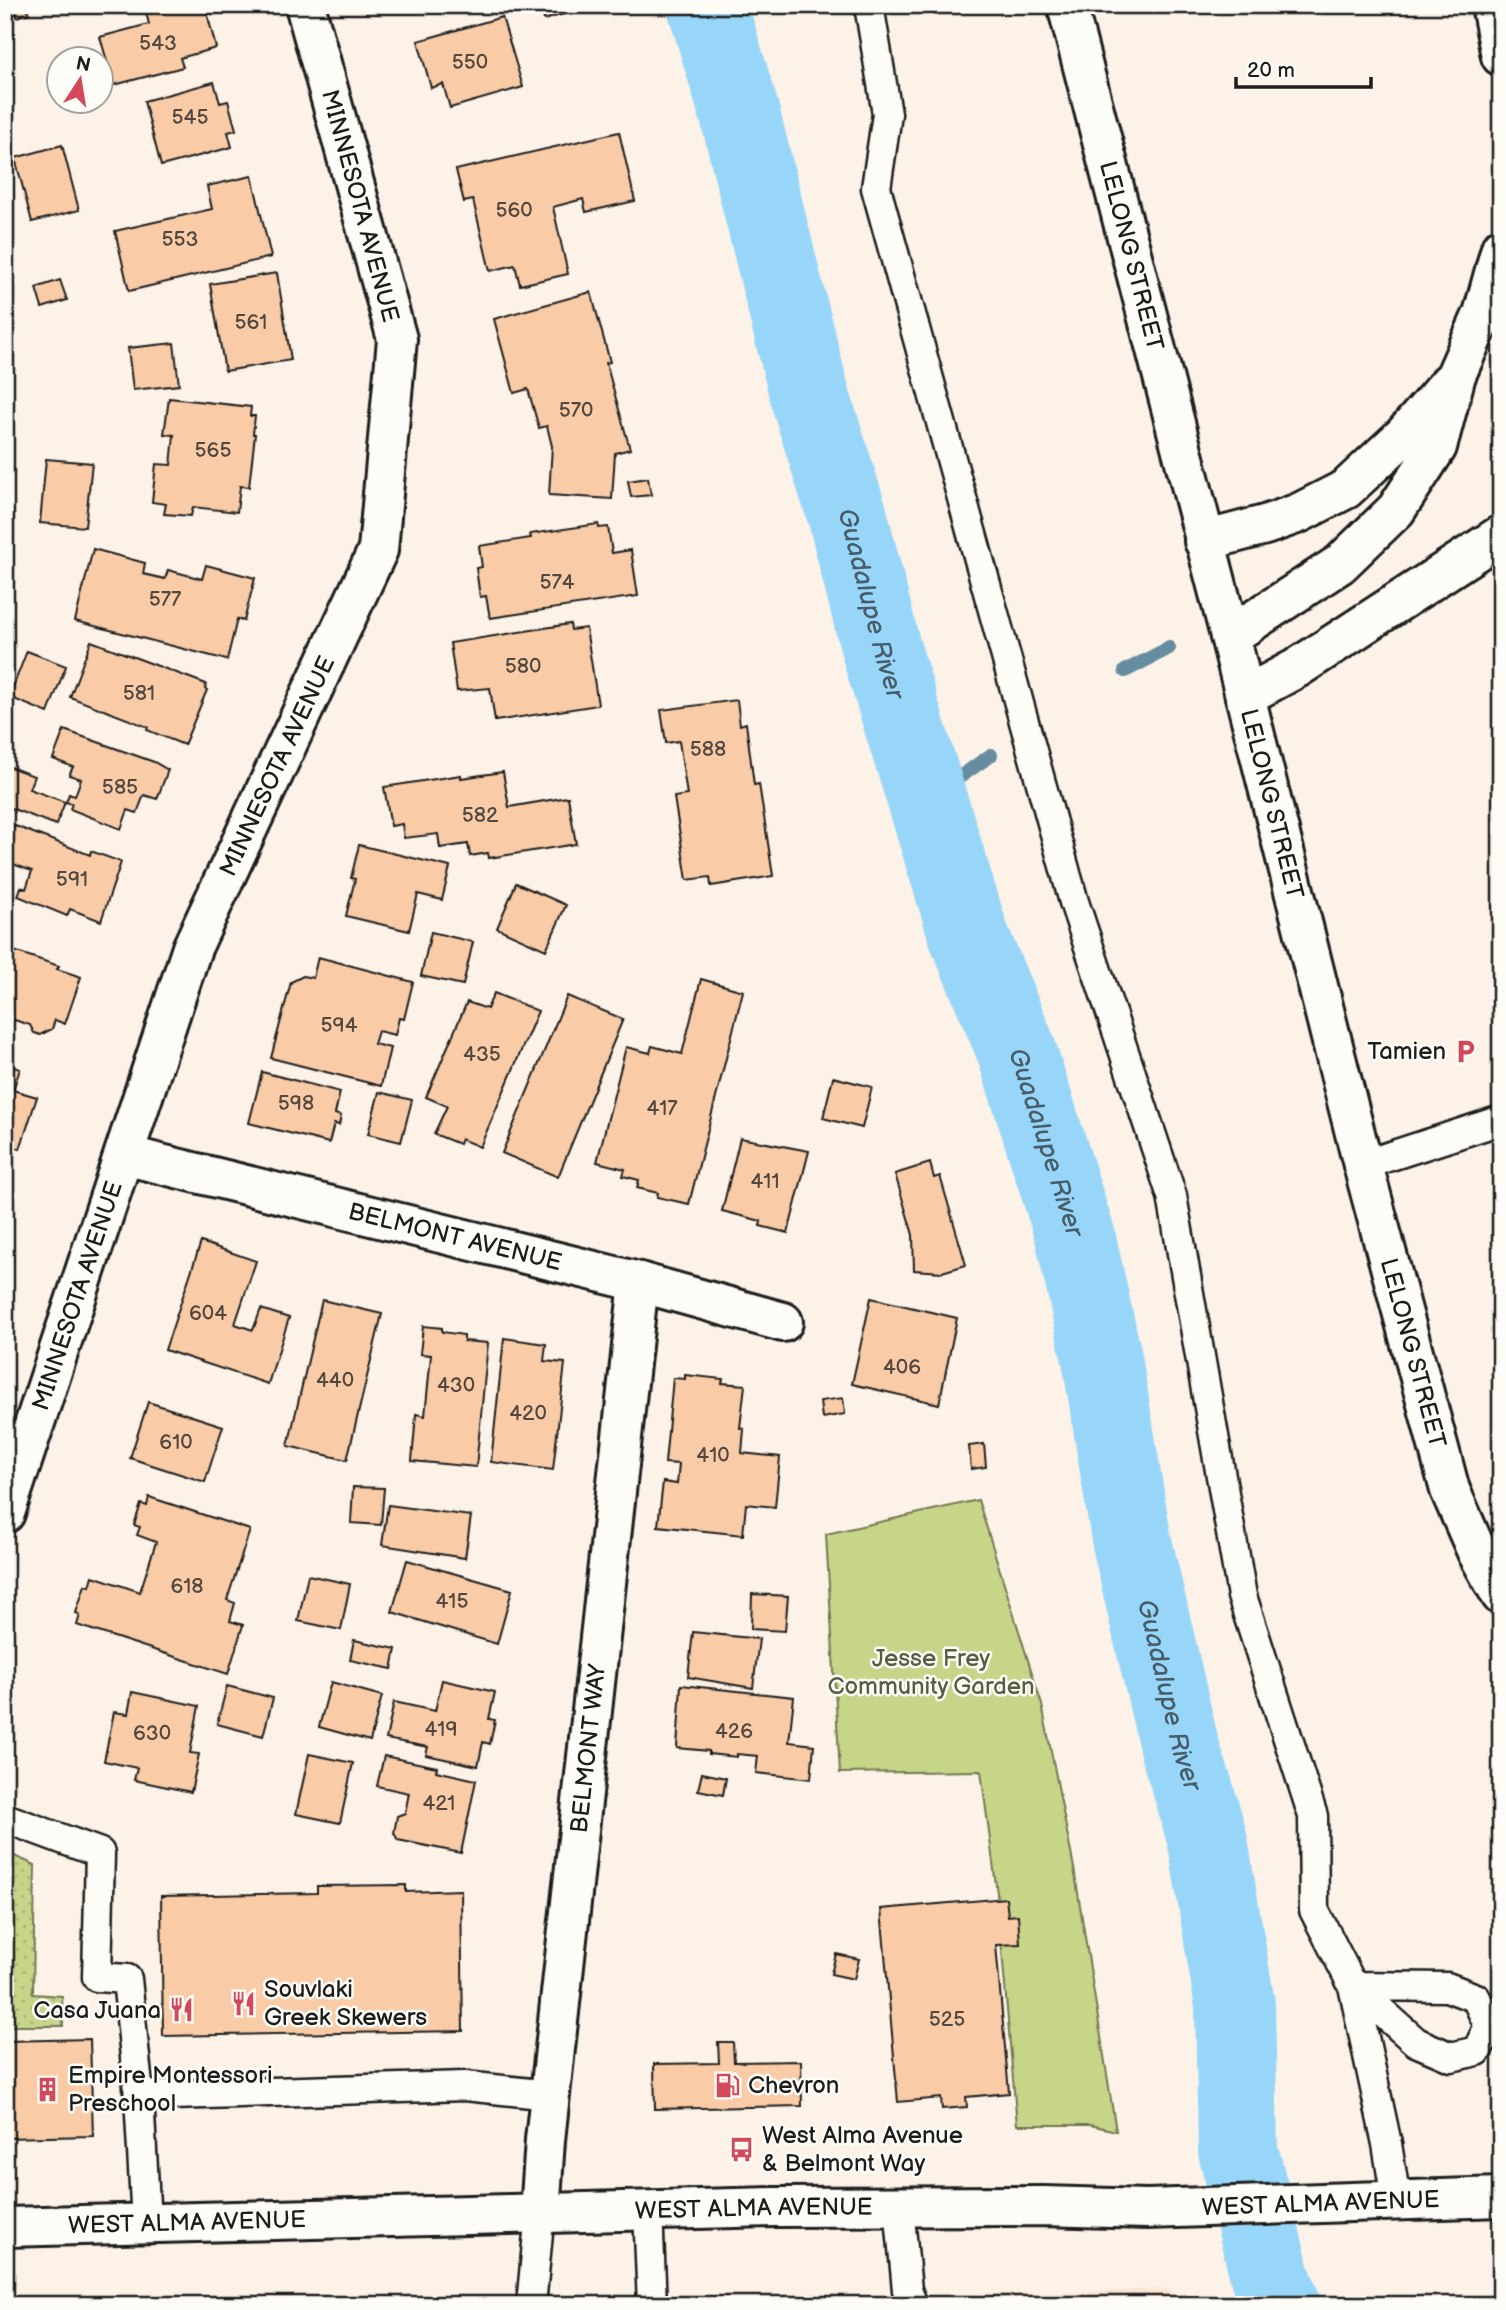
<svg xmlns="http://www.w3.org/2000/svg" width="1506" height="2310" font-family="'Balsamiq Sans',sans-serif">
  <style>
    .built { fill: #fbe7d4 }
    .grass { fill: url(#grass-dots); stroke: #727852; stroke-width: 2 }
    .garden { fill: #c7d589; stroke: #727852; stroke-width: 2 }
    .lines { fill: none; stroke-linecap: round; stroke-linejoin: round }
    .stream { stroke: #668ca0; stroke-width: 14 }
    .river { stroke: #97d6f8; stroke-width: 80 }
    .building { fill: #f9cca7; stroke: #1c1c1c; stroke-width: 2 }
    .lane-casing { stroke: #1c1c1c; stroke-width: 33 }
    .street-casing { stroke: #1c1c1c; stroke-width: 44 }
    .secondary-casing { stroke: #1c1c1c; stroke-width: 44 }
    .primary-casing { stroke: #1c1c1c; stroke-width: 44 }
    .highway-casing { stroke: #1c1c1c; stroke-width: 44 }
    .lane { stroke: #fdfcf7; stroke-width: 28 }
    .street { stroke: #fdfcf7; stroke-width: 38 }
    .secondary { stroke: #fdfcf7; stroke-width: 38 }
    .primary { stroke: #fdfcf7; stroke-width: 38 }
    .highway { stroke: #fdfcf7; stroke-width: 38 }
    .labels { text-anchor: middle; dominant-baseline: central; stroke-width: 5; stroke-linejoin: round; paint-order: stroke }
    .number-label { font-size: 21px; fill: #53483f }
    .street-label { font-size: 24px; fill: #1c1c1c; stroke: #fdfcf7 }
    .poi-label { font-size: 24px; fill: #1c1c1c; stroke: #fdfcf7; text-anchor: start }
    .park-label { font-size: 24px; fill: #585d42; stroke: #fdfcf7 }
    .water-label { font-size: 26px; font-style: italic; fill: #475d69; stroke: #fdfcf7 }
  </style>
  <defs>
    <pattern id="grass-dots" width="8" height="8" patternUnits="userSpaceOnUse" patternTransform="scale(1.75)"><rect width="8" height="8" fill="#c7d589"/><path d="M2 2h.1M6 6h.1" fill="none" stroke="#aab676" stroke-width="1.8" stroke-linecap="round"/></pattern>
  </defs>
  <rect width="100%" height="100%" fill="#fcf2e7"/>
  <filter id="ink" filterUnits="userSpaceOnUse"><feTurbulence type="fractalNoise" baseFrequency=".0143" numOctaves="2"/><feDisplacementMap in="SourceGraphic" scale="14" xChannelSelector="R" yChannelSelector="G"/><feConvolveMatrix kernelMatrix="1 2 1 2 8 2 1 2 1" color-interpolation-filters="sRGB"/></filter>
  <g filter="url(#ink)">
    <path class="built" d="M1171,2289L1176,2305L683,2304Z"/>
    <path class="grass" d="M5,1852L35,1865L33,1994L62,1996L63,2026H5Z"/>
    <path class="garden" d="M978,1500L1042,1705L1074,1868L1116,2131L1090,2125H1017L997,1893L981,1771L840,1773L826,1534Z"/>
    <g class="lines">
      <path class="stream" d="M1125,671L1169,648
        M927,800L991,755"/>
      <path class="river" id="s1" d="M707,5L739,111L810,397L847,514L882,653L969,936L1016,1049L1075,1235L1102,1358L1131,1538L1180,1750L1195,1795L1208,1842L1235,2005L1238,2150L1270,2275L1281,2305"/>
    </g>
    <path class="building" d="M14,5H27L29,13L17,17Z
      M144,5H205L216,48L180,58L183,67L114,85L100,37L149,24Z
      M540,5H587L588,7L544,20Z
      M502,17L523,87L450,108L443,84L431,88L418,41Z
      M214,82L220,103L228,101L236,130L228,132L232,147L161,166L144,101Z
      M619,132L635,201L586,212L583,199L553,207L568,274L520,285L515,265L490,271L473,200L464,202L456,170Z
      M62,145L79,210L32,222L15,158Z
      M252,176L271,257L129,291L115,231L212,209L207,186Z
      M277,273L291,360L225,371L210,284Z
      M60,280L67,300L42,308L36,288Z
      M591,292L610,362L606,363L630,449L615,453L612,499L549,495L552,446L547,426L539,428L528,389L514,393L494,319Z
      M174,343L179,385L133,390L128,348Z
      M169,398L251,407L250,416H255L253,434H255L249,487L240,486L237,512L193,507L191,516L164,514L166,504L152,502L156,464L171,465L174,435L164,434Z
      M46,459L92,463L85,527L40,523Z
      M648,478L651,495L631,497L628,481Z
      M598,524L599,528L608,527L612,553L631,550L638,596L490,618L486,596L480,597L476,568L482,567L479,546L531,538L530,534Z
      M93,549L145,563L143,574L165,579L168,570L202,579L206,565L255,578L244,621L237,619L227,660L75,621Z
      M570,624L571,630L586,628L598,705L495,721L490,688L457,691L450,643Z
      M91,641L206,684L205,689L207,690L184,745L147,730L148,727L70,697Z
      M27,651L66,666L48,713L9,697Z
      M737,700L740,725L746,723L754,785L759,784L773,876L711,886L710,877L687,880L674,797L687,795L679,741L666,743L661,710Z
      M64,730L154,762L168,770L157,799L144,795L137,813L128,810L121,829L70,809L72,804L66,802L69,794L75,796L81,779L69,775L73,767L53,759Z
      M5,765L34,776L29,789L65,802L56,825L5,806Z
      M503,772L509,807L568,797L576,844L489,858L488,853L470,856L468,844L440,848L438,834L404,838L402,824L391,826L384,787L461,775V778Z
      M5,822L90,855L91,851L121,862L101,921L70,909L67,916L18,896L21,887L26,889L32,871L5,861Z
      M359,845L450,867L442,900L418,894L409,931L346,916L355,879L351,878Z
      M516,883L566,905L546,950L497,928Z
      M431,932L473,942L463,985L421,976Z
      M5,948L59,966L57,969L81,977L65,1024L55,1020L52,1029L40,1035L34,1033L30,1025L5,1017Z
      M318,957L413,982L404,1019L399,1018L395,1035L378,1031L374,1044L390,1048L381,1086L271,1058L291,982L303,976L313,978Z
      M701,979L743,991L689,1204L657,1197L658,1193L637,1188L639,1180L623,1176L625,1169L597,1162L626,1047L650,1053L652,1046L682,1054Z
      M494,993L538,1011L480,1147L461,1139L459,1144L434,1134L447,1106L426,1097L467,1002L487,1009Z
      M567,996L623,1019L558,1177L502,1153Z
      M5,1064L20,1069L13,1090L37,1097L20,1149L5,1144Z
      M262,1072L340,1092L335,1114L341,1116L339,1125L334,1124L329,1143L249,1123Z
      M833,1077L872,1087L862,1128L823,1118Z
      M379,1092L412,1100L401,1142L368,1134Z
      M740,1138L809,1151L788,1233L760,1226L761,1221L722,1211Z
      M930,1163L934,1178L940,1176L966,1265L942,1272L914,1270L913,1235L895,1174Z
      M201,1242L256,1261L235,1324L253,1330L261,1309L289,1318L268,1384L165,1350Z
      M871,1298L957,1318L939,1404L852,1384Z
      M322,1300L382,1314L347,1460L288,1446Z
      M423,1326L442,1328V1332L464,1335V1341L488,1343L476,1467L412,1461L416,1414L425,1416L431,1355L420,1354Z
      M504,1338L546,1344L544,1361L565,1363L553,1470L491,1462Z
      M685,1375L723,1379L722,1383L745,1385L740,1428L744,1429L742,1453L780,1457L775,1507L746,1504L743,1535L658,1526L663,1482L677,1484L679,1464L665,1463L673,1378L685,1379Z
      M843,1398L845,1414L822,1418L820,1401Z
      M148,1402L223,1426L205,1482L130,1458Z
      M984,1444L986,1467L971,1469L969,1446Z
      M353,1487L384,1488L381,1525L351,1523Z
      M149,1497L250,1530L227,1600L235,1603L230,1621L243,1625L228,1674L77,1625L80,1615L76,1613L85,1585L90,1586L93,1576L140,1592L156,1542L137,1535L140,1527L134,1525L141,1504L147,1506Z
      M388,1505L471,1516L465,1558L382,1545Z
      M407,1560L512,1590L497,1644L392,1612Z
      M308,1575L350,1584L341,1630L298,1621Z
      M752,1594L788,1596L785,1631L751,1629Z
      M693,1632L759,1639L753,1688L688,1677Z
      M354,1640L396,1649L392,1669L350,1660Z
      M442,1680L495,1692L489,1719L495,1720L490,1744L483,1742L478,1766L426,1755L428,1747L386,1739L394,1702L435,1711Z
      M331,1682L382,1696L370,1741L319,1727Z
      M681,1685L794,1697L789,1742L814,1745L811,1779L756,1773L758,1756L737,1754V1757L709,1754V1751L677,1748Z
      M227,1686L273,1698L263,1736L217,1724Z
      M132,1692L199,1706L190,1753L199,1754L191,1792L134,1780L137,1768L104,1761L114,1712L128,1714Z
      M309,1754L353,1763L340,1823L296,1814Z
      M384,1756L437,1767L436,1771L476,1780L461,1853L398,1840L394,1833L397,1816L405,1813L409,1793L377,1786Z
      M702,1773L726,1778L723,1795L698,1790Z
      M406,1885V1892L461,1890L463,2031L163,2036L161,1896L317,1893V1886Z
      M1006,1898L1008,1916L1018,1915L1020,1944L996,1945L1009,2093L966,2097L967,2107L942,2109L941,2098L898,2102L881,1909Z
      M836,1954L859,1959L854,1979L831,1974Z
      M90,2039L93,2136L5,2138V2041Z
      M718,2042H733L734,2062L801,2061L802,2106L655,2109L654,2064L719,2063Z"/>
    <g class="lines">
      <defs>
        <path id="lane" d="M869,5L887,114L876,188L1074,902L1172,1196L1242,1596L1313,1816L1314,1910L1353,1986L1387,2144L1396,2200
          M1363,1165L1501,1120
          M5,1818L100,1853L97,1977L127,1979L139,2096L146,2223
          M1353,1986L1447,1987L1476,1998L1489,2026L1477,2051L1451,2057L1416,2042Z
          M139,2096L465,2086L550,2095
          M899,2206L907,2290L913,2305
          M648,2210L652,2305
          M531,2305L540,2213"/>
        <g id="street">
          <path id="s2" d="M124,1155L639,1282L783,1322"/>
          <path id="s3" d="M5,1513L192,948L378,550L397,339L305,5"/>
          <path id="s4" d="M540,2213L545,2140L639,1282"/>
        </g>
        <g id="secondary">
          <path id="s5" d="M1067,5L1230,636"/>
          <path id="s6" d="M5,2227L775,2207L1043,2206L1147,2209L1501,2197"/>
        </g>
        <g id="primary">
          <path id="s7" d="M1230,636L1363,1165L1450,1490L1477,1552L1501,1595"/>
        </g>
        <path id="highway" d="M1491,5L1501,56
          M1204,541L1265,525L1299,513L1346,489L1404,435L1450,382
          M1230,636L1340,564L1396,510L1437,447L1456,375L1483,314L1501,248
          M1245,696L1297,668L1501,535"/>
      </defs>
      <use href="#lane" class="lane-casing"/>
      <use href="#street" class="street-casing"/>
      <use href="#secondary" class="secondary-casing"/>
      <use href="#primary" class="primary-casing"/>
      <use href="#highway" class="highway-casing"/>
      <use href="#lane" class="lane"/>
      <use href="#street" class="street"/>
      <use href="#secondary" class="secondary"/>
      <use href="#primary" class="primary"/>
      <use href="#highway" class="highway"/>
    </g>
  </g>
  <defs>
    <symbol id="parking-bare" viewBox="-9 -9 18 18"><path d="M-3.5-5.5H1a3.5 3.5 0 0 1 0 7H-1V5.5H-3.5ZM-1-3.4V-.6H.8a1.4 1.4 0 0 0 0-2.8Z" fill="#d1495b" stroke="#fdfcf7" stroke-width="2.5" paint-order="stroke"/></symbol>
    <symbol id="restaurant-bare" viewBox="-9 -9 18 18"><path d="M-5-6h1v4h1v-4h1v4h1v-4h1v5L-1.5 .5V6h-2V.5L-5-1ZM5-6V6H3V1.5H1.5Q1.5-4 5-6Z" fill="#d1495b" stroke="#fdfcf7" stroke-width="2.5" paint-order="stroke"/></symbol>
    <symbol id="fuel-bare" viewBox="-9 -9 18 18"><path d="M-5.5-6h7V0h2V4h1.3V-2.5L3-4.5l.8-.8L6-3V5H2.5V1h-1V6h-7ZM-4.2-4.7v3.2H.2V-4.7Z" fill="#d1495b" stroke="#fdfcf7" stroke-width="2.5" paint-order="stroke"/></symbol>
    <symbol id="building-bare" viewBox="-9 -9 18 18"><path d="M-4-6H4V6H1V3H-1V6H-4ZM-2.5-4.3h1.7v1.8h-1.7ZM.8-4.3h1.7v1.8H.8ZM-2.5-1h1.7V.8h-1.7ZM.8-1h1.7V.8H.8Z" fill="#d1495b" stroke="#fdfcf7" stroke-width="2.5" paint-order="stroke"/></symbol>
    <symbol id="bus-bare" viewBox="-9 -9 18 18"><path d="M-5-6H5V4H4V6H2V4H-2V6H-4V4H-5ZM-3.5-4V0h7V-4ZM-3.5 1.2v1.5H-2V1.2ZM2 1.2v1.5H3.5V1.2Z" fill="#d1495b" stroke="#fdfcf7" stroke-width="2.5" paint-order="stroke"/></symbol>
  </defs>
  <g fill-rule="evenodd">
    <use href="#parking-bare" x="1448" y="1034" width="35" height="35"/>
    <use href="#restaurant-bare" x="226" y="1986" width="35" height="35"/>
    <use href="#restaurant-bare" x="164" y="1992" width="35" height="35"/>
    <use href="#fuel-bare" x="710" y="2068" width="35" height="35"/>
    <use href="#building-bare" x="30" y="2072" width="35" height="35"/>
    <use href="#bus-bare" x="724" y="2132" width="35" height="35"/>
  </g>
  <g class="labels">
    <g class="number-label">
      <text x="158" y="43">543</text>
      <text x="470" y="62">550</text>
      <text x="190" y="117">545</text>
      <text x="514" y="210">560</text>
      <text x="180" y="239">553</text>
      <text x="251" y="322">561</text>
      <text x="576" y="410">570</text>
      <text x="213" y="450">565</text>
      <text x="557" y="582">574</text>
      <text x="165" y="599">577</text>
      <text x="523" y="666">580</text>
      <text x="139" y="693">581</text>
      <text x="708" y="749">588</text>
      <text x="120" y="787">585</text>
      <text x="480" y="815">582</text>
      <text x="72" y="879">591</text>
      <text x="339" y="1025">594</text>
      <text x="482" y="1054">435</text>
      <text x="296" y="1103">598</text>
      <text x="662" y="1108">417</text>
      <text x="765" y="1181">411</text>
      <text x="208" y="1313">604</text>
      <text x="902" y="1367">406</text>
      <text x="335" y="1380">440</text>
      <text x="456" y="1385">430</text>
      <text x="528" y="1413">420</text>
      <text x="176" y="1442">610</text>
      <text x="713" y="1455">410</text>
      <text x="187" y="1586">618</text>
      <text x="452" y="1601">415</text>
      <text x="441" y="1729">419</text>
      <text x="734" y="1731">426</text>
      <text x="152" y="1733">630</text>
      <text x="439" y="1803">421</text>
      <text x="947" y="2019">525</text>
    </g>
    <g class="street-label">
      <text transform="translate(360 206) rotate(75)">MINNESOTA AVENUE</text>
      <text stroke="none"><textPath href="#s5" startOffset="259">LELONG STREET</textPath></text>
      <text stroke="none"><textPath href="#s3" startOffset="796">MINNESOTA AVENUE</textPath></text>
      <text stroke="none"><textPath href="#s7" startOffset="173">LELONG STREET</textPath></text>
      <text stroke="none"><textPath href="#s2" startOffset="341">BELMONT AVENUE</textPath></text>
      <text stroke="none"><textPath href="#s3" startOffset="229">MINNESOTA AVENUE</textPath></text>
      <text stroke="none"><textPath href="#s7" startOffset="740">LELONG STREET</textPath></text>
      <text stroke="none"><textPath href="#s4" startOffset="467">BELMONT WAY</textPath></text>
      <text stroke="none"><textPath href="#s6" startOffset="1316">WEST ALMA AVENUE</textPath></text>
      <text stroke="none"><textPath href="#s6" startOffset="749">WEST ALMA AVENUE</textPath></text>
      <text stroke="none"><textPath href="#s6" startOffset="182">WEST ALMA AVENUE</textPath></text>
    </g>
    <g class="poi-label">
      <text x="1446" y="1051" text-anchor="end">Tamien</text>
      <text x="264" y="1989">Souvlaki<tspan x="264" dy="28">Greek Skewers</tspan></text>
      <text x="161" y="2010" text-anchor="end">Casa Juana</text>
      <text x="68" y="2075">Empire Montessori<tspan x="68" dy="28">Preschool</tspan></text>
      <text x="748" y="2085">Chevron</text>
      <text x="762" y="2135">West Alma Avenue<tspan x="762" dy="28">&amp; Belmont Way</tspan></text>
    </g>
    <g class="park-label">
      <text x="931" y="1658">Jesse Frey<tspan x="931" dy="28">Community Garden</tspan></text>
    </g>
    <g class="water-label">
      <text stroke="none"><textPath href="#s1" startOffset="621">Guadalupe River</textPath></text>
      <text stroke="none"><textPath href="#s1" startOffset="1188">Guadalupe River</textPath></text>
      <text stroke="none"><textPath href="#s1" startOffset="1755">Guadalupe River</textPath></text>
    </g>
  </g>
  <rect width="1506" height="2310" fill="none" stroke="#fdfcf7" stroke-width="28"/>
  <rect x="14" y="14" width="1478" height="2282" fill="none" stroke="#1c1c1c" stroke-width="2.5" filter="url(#ink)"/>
  <g transform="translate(80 80) rotate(12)"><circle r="33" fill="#fdfcf7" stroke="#a3a29f" stroke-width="2"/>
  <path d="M0-5L12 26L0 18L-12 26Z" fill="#d1495b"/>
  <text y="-10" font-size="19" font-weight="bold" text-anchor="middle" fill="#1c1c1c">N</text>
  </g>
  <path d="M1236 77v10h135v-10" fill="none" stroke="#1c1c1c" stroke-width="3.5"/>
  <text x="1247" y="77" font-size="21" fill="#1c1c1c" stroke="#fdfcf7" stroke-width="5" paint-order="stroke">20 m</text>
</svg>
